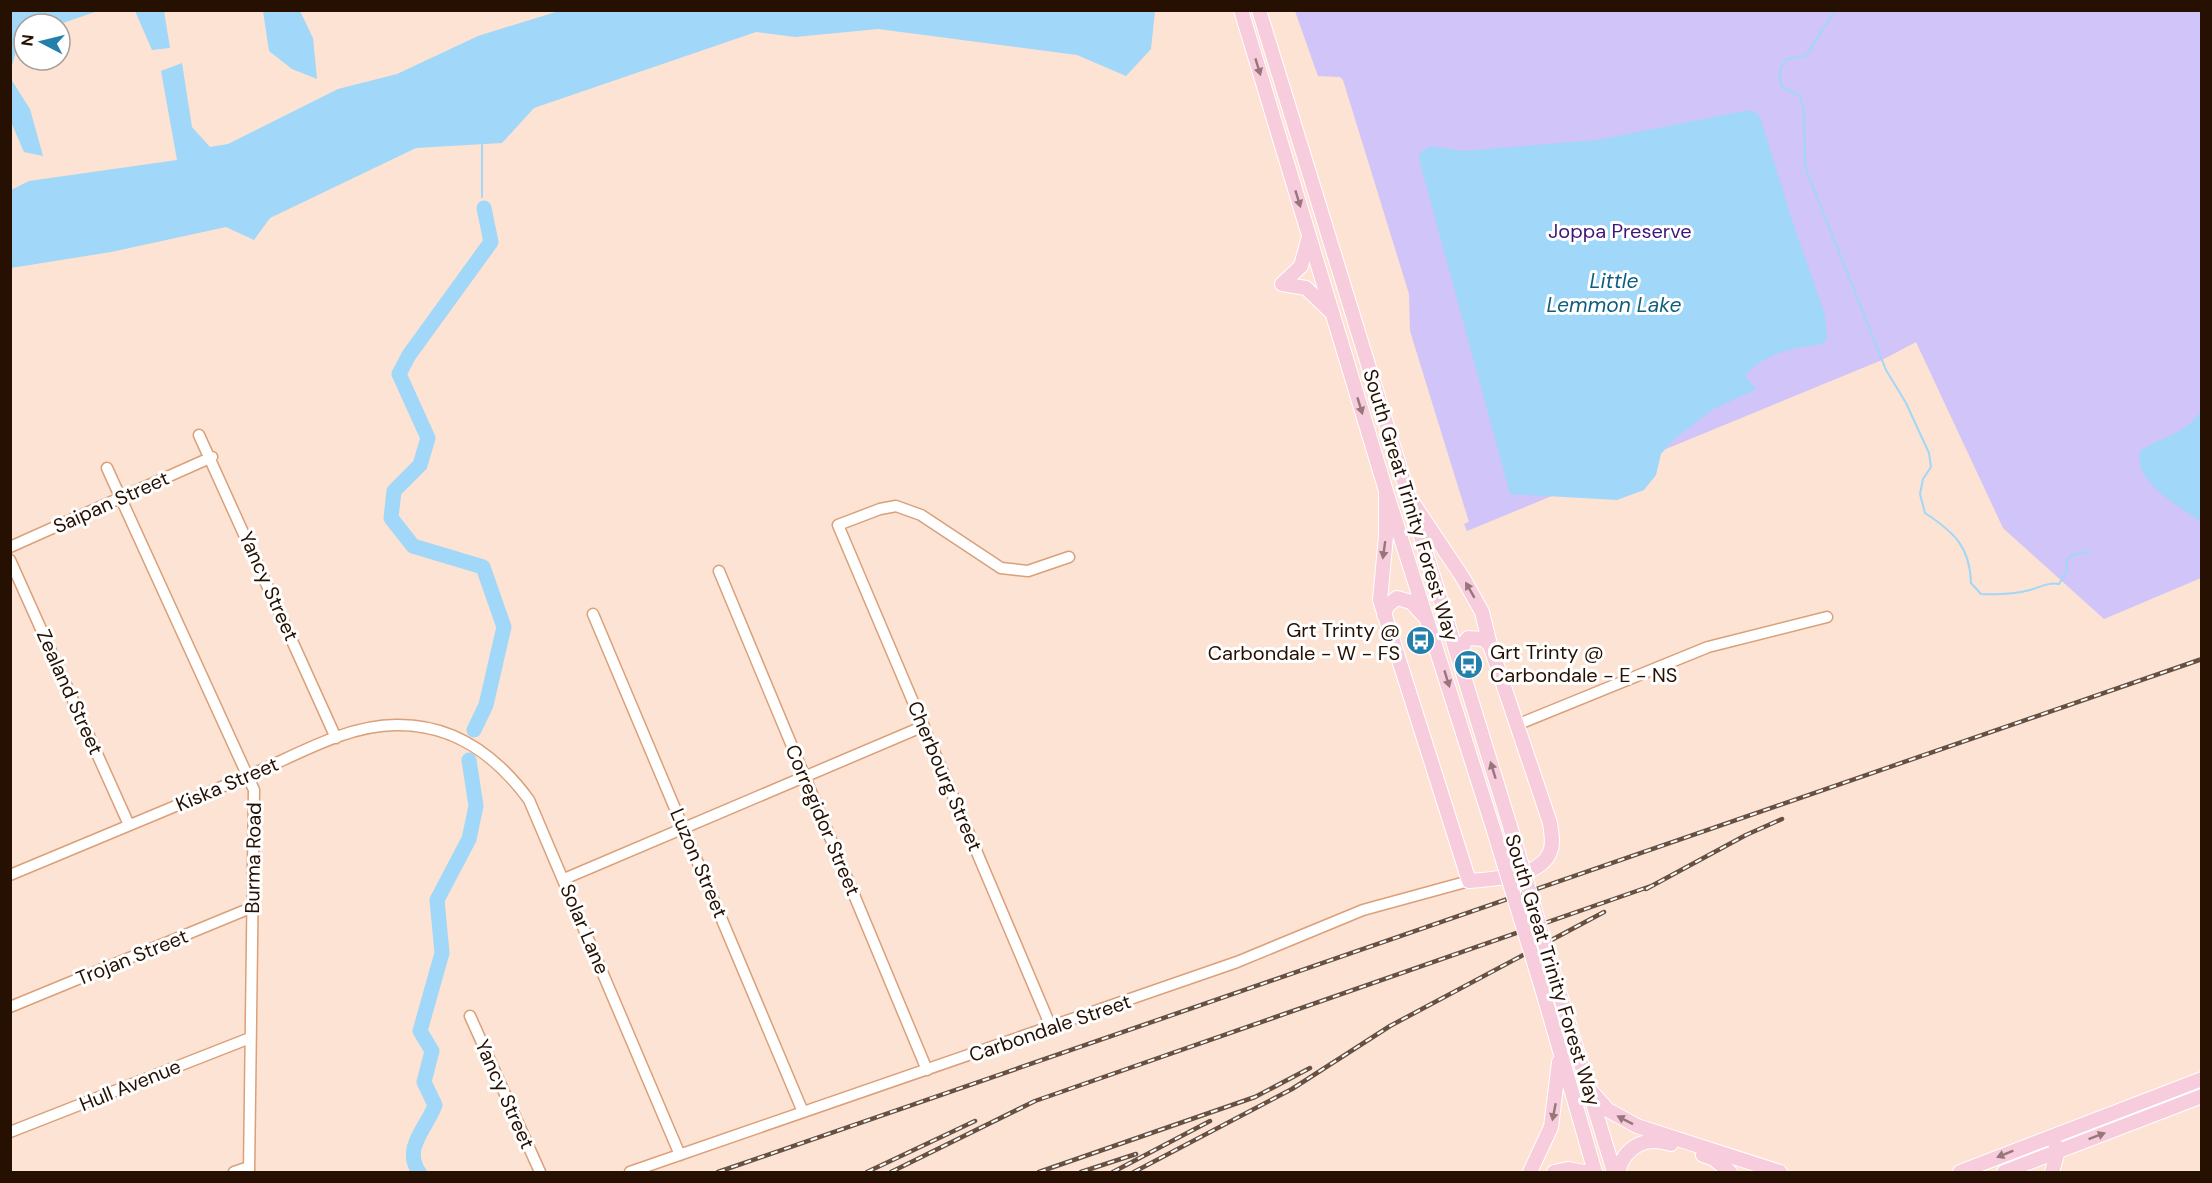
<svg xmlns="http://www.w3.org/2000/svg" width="2212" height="1183" font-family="'DM Sans',sans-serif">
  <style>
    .green { fill: #d0c4f9 }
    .water { fill: #a1d7f8 }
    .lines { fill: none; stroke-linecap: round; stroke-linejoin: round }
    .stream { stroke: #a1d7f8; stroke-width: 2 }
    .river { stroke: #a1d7f8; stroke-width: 15 }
    .minor-casing { stroke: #daa079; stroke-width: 13 }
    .major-casing { stroke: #fff; stroke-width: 16 }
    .minor { stroke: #fff; stroke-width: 10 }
    .major { stroke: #f7ccdc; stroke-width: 14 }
    .rail-casing { stroke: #665041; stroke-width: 4.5 }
    .rail { stroke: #fff; stroke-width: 2; stroke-dasharray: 7; stroke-linecap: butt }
    .major-bridge-casing { stroke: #fff; stroke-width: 16; stroke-linecap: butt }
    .major-bridge { stroke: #f7ccdc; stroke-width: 14 }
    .oneway { fill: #98777a }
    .labels { text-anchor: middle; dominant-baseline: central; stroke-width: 6; stroke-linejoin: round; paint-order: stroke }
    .park-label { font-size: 20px; fill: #3e1778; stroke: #fff }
    .street-label { font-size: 20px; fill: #251002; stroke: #fff }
    .poi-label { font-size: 20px; fill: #251002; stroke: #fff; text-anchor: end }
    .water-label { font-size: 21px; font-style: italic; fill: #0f5d80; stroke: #fff }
  </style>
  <rect width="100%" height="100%" fill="#fce3d3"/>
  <path class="green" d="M1295,11H2201V578L2104,619L2003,528L1916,342L1882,360L1467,531L1464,524L1469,522L1410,331L1409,294L1343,80L1340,77L1318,76Z"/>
  <path class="water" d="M11,10H97L98,11L60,24H24V36L20,38L11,69Z
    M562,10L1155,11L1151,49L1126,76L1077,55L878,29L795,37L756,32L534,108L502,143L416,148L270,218L254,240L226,227L111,252L11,268V190L29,181L177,160L161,71L182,63L192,127L210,147L228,144L338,89L397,74L478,36Z
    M135,11H164L170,48L152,50Z
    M263,11H300L313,38L317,79L292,69L269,51Z
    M11,79L30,109L43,156L24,152L11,122Z
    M1749,110L1758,114L1761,120L1792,220L1825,315L1827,338L1823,344C1795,348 1764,352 1745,376L1756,389L1712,410L1672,441L1661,454L1656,475L1644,490L1617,500L1510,494L1419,159L1420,153L1431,146L1462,151L1597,140Z
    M2201,411L2202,522H2201C2179,505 2134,484 2140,451C2163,436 2184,435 2201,411Z"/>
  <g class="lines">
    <path class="stream" d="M1835,10L1806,56L1786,59C1779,69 1778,75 1782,87L1800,96L1804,110L1805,167L1886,370L1906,403L1929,453L1931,467L1923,479L1920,494L1925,513C1954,532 1970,547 1971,583L1981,594C1998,595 2014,594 2030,590C2041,587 2048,582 2059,584L2067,569V559L2075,554L2090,552
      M482,197V143"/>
    <path class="river" d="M474,730L486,705L504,627L483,567L413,546L391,518L394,491L420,465L428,438L399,374L409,355L491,242L484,208
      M419,1172C402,1148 428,1126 435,1105L424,1082L432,1051L420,1031L442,953L437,900L469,839L476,806L469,760"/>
    <defs>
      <path id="minor" d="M199,435L336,738
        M107,468L254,790L249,1172
        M10,547L212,457
        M10,560L129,825
        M719,571L927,1070
        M593,614L803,1112
        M1519,724L1708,647L1827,617
        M10,875C90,841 170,808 250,775C295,756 346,725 396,725C454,724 496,755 529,800L680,1155
        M564,879L924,726
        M10,1007L253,907
        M470,1016L540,1172
        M1051,1027L838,525L880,509L896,506L921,515L1001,568L1028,571L1069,557
        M10,1132L250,1038
        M234,1172L249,1167
        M630,1172L1237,962L1363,910L1469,881"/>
      <path id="major" d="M1241,10L1386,491L1494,831
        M1259,10L1510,826
        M1282,284L1306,288L1330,311
        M1282,284L1301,266L1308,240
        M1386,491V536L1380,600L1469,881C1492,879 1540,878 1550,852C1554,843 1551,832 1550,823L1490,645L1482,612L1463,578L1409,497
        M1384,615L1387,606L1397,598L1411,602L1424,616
        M1461,660L1464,643L1468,638L1483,639L1490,645
        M1558,988L1614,1172
        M1543,992L1595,1172
        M1590,1090L1608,1110L1637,1126L1780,1172
        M1703,1155L1714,1159L1730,1172
        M1530,1172L1551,1127L1559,1062
        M1554,1172L1568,1169L1584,1172
        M1618,1172C1624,1147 1646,1135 1671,1144
        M1960,1172L2202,1079
        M2004,1172L2202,1096
        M2052,1172L2058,1151L2056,1146"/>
    </defs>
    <use href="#minor" class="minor-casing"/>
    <use href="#major" class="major-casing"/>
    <use href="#minor" class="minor"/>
    <use href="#major" class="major"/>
    <defs>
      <path id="rail" d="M1646,889L1746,835L1782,819
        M718,1172L2202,659
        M867,1172L975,1121
        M891,1172L1035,1101L1654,885
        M1039,1172L1255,1097L1310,1068
        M1081,1172L1136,1154
        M1113,1172L1210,1121
        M1134,1172L1292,1089L1390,1026L1604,912"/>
    </defs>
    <use href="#rail" class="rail-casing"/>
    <use href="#rail" class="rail"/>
    <defs>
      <path id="major-bridge" d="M1510,826L1558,988
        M1494,831L1543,992"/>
    </defs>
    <use href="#major-bridge" class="major-bridge-casing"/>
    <use href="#major-bridge" class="major-bridge"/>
  </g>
  <defs><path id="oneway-solid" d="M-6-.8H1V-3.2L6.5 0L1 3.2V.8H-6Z" transform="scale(1.5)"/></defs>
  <g class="oneway">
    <use href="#oneway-solid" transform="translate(1258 67) rotate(73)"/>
    <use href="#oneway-solid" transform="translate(1298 199) rotate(73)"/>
    <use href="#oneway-solid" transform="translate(1360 406) rotate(73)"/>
    <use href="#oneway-solid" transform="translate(1384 550) rotate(98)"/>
    <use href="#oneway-solid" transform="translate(1470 590) rotate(-120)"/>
    <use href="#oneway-solid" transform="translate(1447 679) rotate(73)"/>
    <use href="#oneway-solid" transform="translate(1493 770) rotate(-107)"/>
    <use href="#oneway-solid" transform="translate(1554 1112) rotate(101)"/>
    <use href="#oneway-solid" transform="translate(1625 1120) rotate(-153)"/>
    <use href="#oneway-solid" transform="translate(2097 1136) rotate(-21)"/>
    <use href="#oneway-solid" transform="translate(2005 1154) rotate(158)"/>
  </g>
  <defs>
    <symbol id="bus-disc" viewBox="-11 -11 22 22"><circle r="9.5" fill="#2380ad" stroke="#fff"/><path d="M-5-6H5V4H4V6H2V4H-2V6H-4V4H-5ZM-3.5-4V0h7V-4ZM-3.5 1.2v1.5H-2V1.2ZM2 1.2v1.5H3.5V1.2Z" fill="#fff"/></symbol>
  </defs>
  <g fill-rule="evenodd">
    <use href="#bus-disc" x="1404" y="624" width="33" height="33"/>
    <use href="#bus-disc" x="1452" y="648" width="33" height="33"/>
  </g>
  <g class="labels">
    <g class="park-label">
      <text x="1620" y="231">Joppa Preserve</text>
    </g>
    <g class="street-label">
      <text transform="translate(111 502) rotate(-24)">Saipan Street</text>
      <text transform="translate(1411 505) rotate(73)">South Great Trinity Forest Way</text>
      <text transform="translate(269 586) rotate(66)">Yancy Street</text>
      <text transform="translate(70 692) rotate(66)">Zealand Street</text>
      <text transform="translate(945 776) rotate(67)">Cherbourg Street</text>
      <text transform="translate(227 784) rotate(-23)">Kiska Street</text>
      <text transform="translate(823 820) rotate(67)">Corregidor Street</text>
      <text transform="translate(253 858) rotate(-89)">Burma Road</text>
      <text transform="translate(699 863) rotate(67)">Luzon Street</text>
      <text transform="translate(585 929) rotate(67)">Solar Lane</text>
      <text transform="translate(132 957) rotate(-22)">Trojan Street</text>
      <text transform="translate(1553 970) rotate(73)">South Great Trinity Forest Way</text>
      <text transform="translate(1050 1028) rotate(-19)">Carbondale Street</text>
      <text transform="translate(130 1085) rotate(-22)">Hull Avenue</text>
      <text transform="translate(505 1094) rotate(66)">Yancy Street</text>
    </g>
    <g class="poi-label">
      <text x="1400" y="630">Grt Trinty @<tspan x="1400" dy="23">Carbondale - W - FS</tspan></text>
      <text x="1490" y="652" text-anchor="start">Grt Trinty @<tspan x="1490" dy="23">Carbondale - E - NS</tspan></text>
    </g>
    <g class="water-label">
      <text x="1614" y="281">Little<tspan x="1614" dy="24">Lemmon Lake</tspan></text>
    </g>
  </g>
  <rect width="2212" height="1183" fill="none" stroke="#251002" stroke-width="24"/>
  <g transform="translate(42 42) rotate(277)"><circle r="28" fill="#ffffff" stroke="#a89f9a" stroke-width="1.5"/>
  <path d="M0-4.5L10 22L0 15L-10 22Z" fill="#2380ad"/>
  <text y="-9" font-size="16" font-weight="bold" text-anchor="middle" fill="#251002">N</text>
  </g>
</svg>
